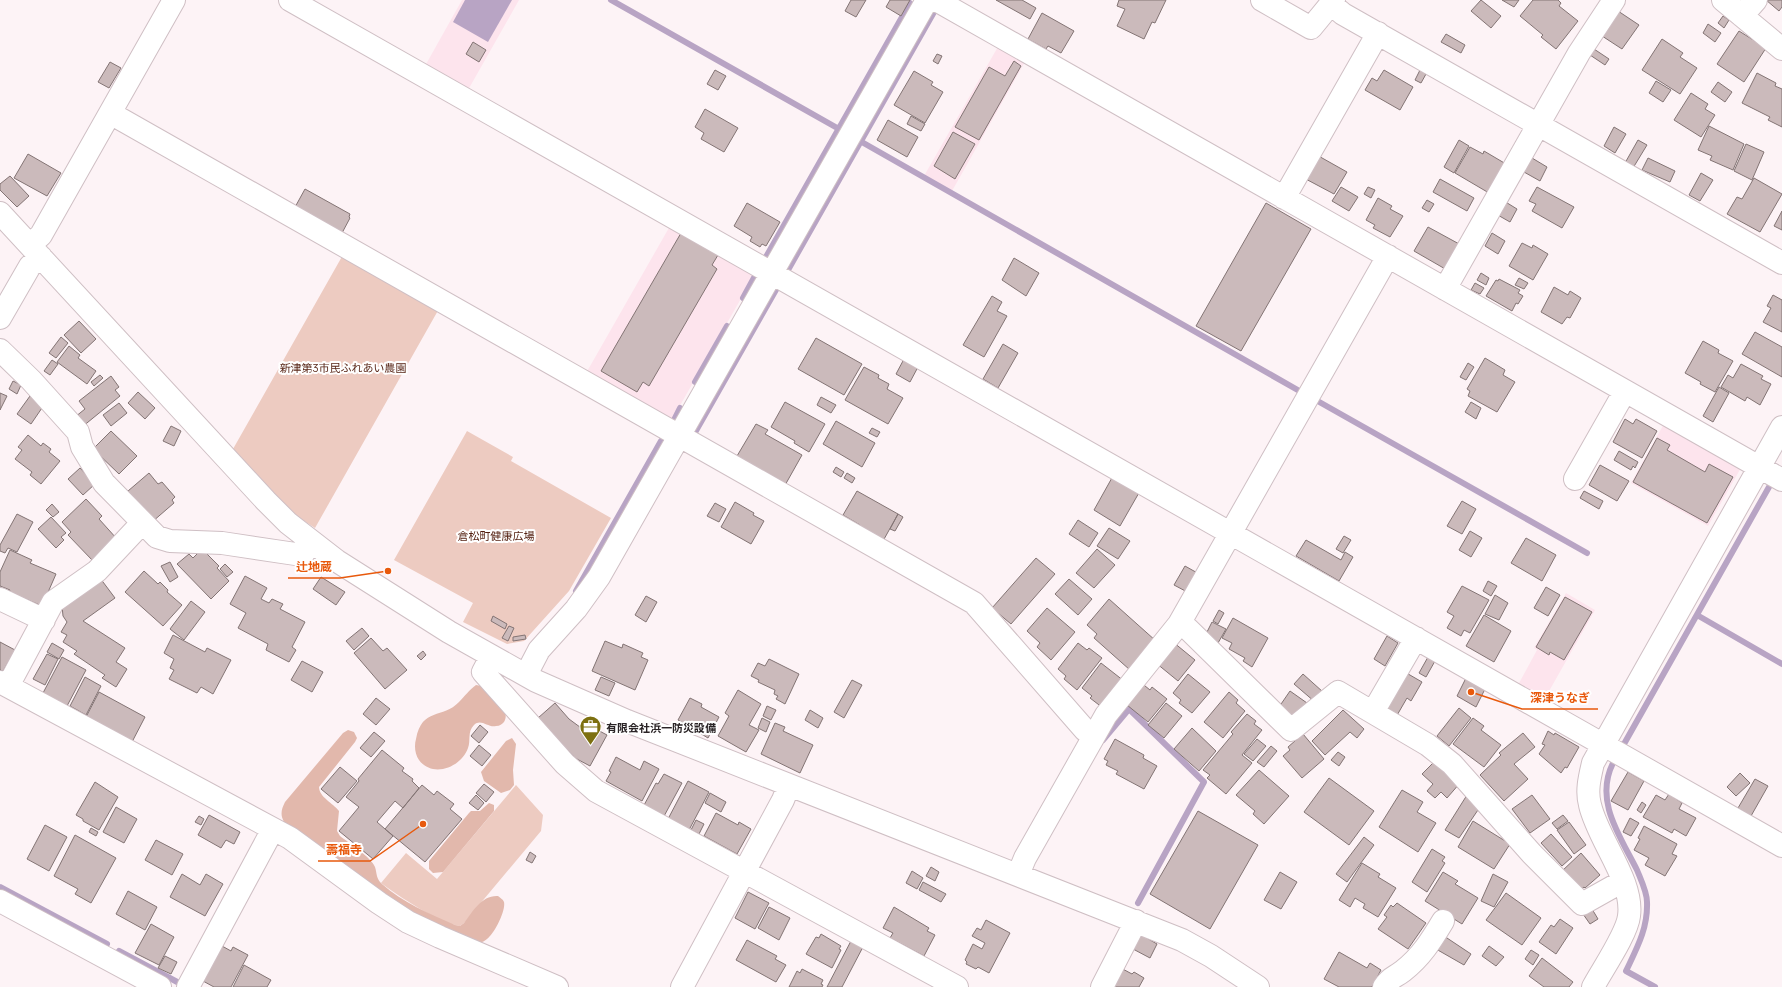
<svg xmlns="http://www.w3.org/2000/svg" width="1782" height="987" font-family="Manrope,'Noto Sans JP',sans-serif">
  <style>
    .built { fill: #fde4ed }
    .green { fill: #edcbc1 }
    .forest { fill: #e2b8ac }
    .water { fill: #b8a4c4 }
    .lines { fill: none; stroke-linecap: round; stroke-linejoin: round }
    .stream { stroke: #b8a4c4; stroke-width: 6 }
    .building { fill: #cbbabb; stroke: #837474 }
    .minor-casing { stroke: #cfbfc4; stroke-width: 24 }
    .minor { stroke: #fff; stroke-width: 22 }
    .labels { text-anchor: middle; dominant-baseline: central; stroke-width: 4; stroke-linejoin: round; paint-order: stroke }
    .park-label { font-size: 11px; fill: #531f10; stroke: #fff }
    .poi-label { font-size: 11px; font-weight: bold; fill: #2a2426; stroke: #fff; text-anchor: start }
    .leader { fill: none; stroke: #e8590c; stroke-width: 1.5 }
    .callout-dot { fill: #e8590c; stroke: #fff; stroke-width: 1.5 }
    .callout-label { font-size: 12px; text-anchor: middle; font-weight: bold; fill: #e8590c; stroke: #fff; stroke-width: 4; stroke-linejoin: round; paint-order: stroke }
  </style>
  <rect width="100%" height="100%" fill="#fdf3f6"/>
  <path class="built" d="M462,0H519L468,90L425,66Z
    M999,45L1026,60L952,191L924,176Z
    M670,226L755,274L670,423L585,375Z
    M1665,422L1742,466L1708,526L1631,483Z
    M1566,593L1595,610L1544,700L1518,685L1537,650L1534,648Z"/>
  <path class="green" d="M344,253L440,307L315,528L295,515L233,449Z
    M467,431L513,457L511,461L611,518L569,591L524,641L507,644L463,622L473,603L394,560Z
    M516,785L543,815L541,831L464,923L460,926C440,924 397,895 381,883L406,853L437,879Z"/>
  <path class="forest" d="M476,685C484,686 487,691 492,697C499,703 510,712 504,722C502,724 500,726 496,726C488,728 481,718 474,725C467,732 471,741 468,748C461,768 432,778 419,760C415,754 414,746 416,739C422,707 443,719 459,702C465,696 469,690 476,685Z
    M348,730L354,732L357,738L355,742L319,787C319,797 333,803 339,811L337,831L340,836C349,843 371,857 375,867C377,873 376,879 382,884C402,902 430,914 455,925L460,926L464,923C473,911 482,895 498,896C500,898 503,899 504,902C506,911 494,934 487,939C485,941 482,942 479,943L412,915L288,827C280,818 280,812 285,802L343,733Z
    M512,738L516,744L513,770L514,785L510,790L501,793L484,781L481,772L506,741Z
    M489,803L494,805V811L443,872L433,873L429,869V861L469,813L471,811H480Z"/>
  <path class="water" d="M465,0H512L488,42L453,22Z"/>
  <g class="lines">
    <path class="stream" d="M611,0L839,129
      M860,141L1303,393
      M766,257L910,3
      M788,270L934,12
      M743,298L755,276
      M695,382L727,326
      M1314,399L1587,553
      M673,422L680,408
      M693,436L777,288
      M576,591L661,441
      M1697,615L1782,664
      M1103,740L1129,709L1204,782L1138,903
      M1624,744L1769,487
      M1613,763C1594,801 1620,836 1637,870C1641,880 1647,892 1647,902C1648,928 1637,948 1626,971L1655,987
      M0,887L107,944
      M119,951L181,984"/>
  </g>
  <path class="building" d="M851,0H866L856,17L845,11Z
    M890,0H910L901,16L886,7Z
    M996,0H1022L1036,8L1030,19Z
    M1119,0H1166L1155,23L1152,22L1144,39L1117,26L1125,9L1117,6Z
    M1481,0L1501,16L1491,28L1471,11Z
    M1502,0H1519L1514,7Z
    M1533,0H1558L1561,3L1559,6L1578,21L1556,49L1541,37L1543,35L1520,16Z
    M1766,0H1782V7L1779,11Z
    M1615,9L1639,25L1622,49L1599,34Z
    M1042,13L1074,31L1061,53L1048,46L1046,49L1028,39Z
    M1723,16L1729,20L1724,28L1718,23Z
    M1708,24L1721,33L1715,42L1703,33Z
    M1739,31L1766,48L1744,82L1717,64Z
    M1446,34L1465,45L1461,53L1441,42Z
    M1662,39L1683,53L1680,57L1697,68L1680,94L1642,70Z
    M473,42L486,50L479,62L466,54Z
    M1594,49L1609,59L1605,65L1590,55Z
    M937,54L942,56L938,64L933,61Z
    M1014,61L1021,66L979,140L955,127L989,67L1005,76Z
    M110,62L121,68L109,88L98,82Z
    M715,70L726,76L718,90L707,84Z
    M1384,70L1413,87L1400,110L1365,90L1372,78L1377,81Z
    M1420,70L1426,74L1421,83L1415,80Z
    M914,71L933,82L931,85L943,92L925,123L894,105Z
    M1757,73L1776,83L1775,86L1782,89V127L1768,120L1770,117L1742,103Z
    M1656,81L1671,90L1663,102L1649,93Z
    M1718,82L1732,92L1725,102L1711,92Z
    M1691,93L1708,104L1705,109L1715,115L1701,137L1674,120Z
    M705,109L738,128L724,152L701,139L704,133L695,127Z
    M911,116L925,124L921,131L907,124Z
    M888,120L918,137L907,157L877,140Z
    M1709,126L1744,144L1733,170L1710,160L1712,156L1698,150Z
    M1614,127L1626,134L1615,153L1604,146Z
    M953,132L975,144L955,179L934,166Z
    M1459,140L1469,146L1454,173L1444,167Z
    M1638,140L1647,145L1633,168L1625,163Z
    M1746,144L1764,152L1752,180L1734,171Z
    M1470,147L1483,154L1484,151L1506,164L1489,193L1455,173Z
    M28,154L61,173L47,196L14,178Z
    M1315,154L1347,172L1334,194L1302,177Z
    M1532,158L1547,167L1540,181L1524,172Z
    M1648,158L1675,171L1670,182L1642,170Z
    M1701,173L1713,180L1700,201L1689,195Z
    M10,176L29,196L17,207L0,190V184Z
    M1754,178L1782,194L1760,232L1727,214L1737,197L1742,199Z
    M1440,179L1474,198L1467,211L1433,192Z
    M1341,187L1358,197L1349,211L1332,201Z
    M1368,187L1375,190L1371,198L1364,194Z
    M1537,187L1574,207L1562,228L1532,211L1536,204L1529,201Z
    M305,189L350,214L349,217L350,218L342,233L294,209Z
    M1378,198L1392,206L1390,209L1403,216L1390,237L1373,228L1375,225L1366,220Z
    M1427,200L1434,204L1429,212L1422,208Z
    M1504,201L1517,209L1510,222L1496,214Z
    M747,203L780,222L766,246L762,244L760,247L750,241L752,237L734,226Z
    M1266,203L1311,229L1241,351L1196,326Z
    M1782,211V230L1774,226Z
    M1428,227L1461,245L1447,270L1414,251Z
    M681,233L718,255L712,265L717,269L649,386L643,382L637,392L601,371Z
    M1492,233L1505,241L1498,254L1485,246Z
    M1522,243L1532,248L1533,245L1548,254L1533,280L1509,266Z
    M1014,258L1039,273L1026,296L1002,280Z
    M1481,273L1489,278L1486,285L1477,280Z
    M1519,278L1528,283L1524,289L1515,285Z
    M1499,279L1520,290L1518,293L1523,296L1518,304L1516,303L1512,311L1486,296L1496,280L1498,281Z
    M1475,283L1484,288L1480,294L1471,290Z
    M1554,287L1568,295L1570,291L1581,298L1570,318L1567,317L1562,324L1541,312Z
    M1773,295L1782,300V332L1763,322L1771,308L1767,306Z
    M992,296L1002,302L997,311L1007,316L984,357L963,345Z
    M79,321L96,339L81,353L64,335Z
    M1755,332L1782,347V377L1742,354Z
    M61,337L68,343L56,358L49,353Z
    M816,338L862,364L844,395L798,369Z
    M1703,341L1719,350L1718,353L1733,361L1715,392L1700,384L1701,382L1685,373Z
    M1003,344L1018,353L998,388L983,379Z
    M69,346L80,355L78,358L96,371L87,384L57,362Z
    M1485,358L1505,370L1503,375L1515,382L1497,412L1468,396L1470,391L1467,389Z
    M904,359L918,367L910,382L896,374Z
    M52,360L58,364L50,375L44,371Z
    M1468,363L1474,367L1466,380L1460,377Z
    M1741,364L1763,376L1761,379L1771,384L1760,405L1747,397L1745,401L1721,387L1728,375L1733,378Z
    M864,367L879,375L878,378L889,384L887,389L903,398L888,424L845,400Z
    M100,375L103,378L94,386L91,382Z
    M111,376L119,387L115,390L120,396L82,427L75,417L85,409L79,401Z
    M13,381L21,385L17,394L9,389Z
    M1719,387L1729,393L1713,422L1703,416Z
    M138,392L155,408L145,419L128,403Z
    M0,393L7,396L0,410Z
    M30,396L44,405L31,424L17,414Z
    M821,397L836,405L831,413L817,405Z
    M785,402L825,424L809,452L794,443L795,441L771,427Z
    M1471,402L1481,408L1476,419L1465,412Z
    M119,403L127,413L111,426L103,415Z
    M1625,419L1633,424L1636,419L1657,431L1642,458L1613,442Z
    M836,421L875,443L862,467L823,444Z
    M756,424L768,430L765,434L802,455L784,487L737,456Z
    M171,426L181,431L174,446L163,441Z
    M872,428L880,432L877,437L869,433Z
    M111,431L137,456L119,474L93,449Z
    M28,435L41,446L43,443L51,449L49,452L60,461L41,484L30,475L32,472L15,459L22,450L18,447Z
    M1657,438L1670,445L1667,450L1705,472L1709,464L1733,477L1707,523L1633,482Z
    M1619,451L1638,462L1635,468L1633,466L1631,470L1614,460Z
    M1600,465L1629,481L1617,501L1589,485Z
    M836,467L844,472L841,477L833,472Z
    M80,468L95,484L83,495L68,479Z
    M149,473L158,484L162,482L175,497L172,500L174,503L152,522L128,491Z
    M847,473L855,478L852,483L844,478Z
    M1113,476L1140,491L1120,526L1094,510Z
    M857,491L898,514L883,541L859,527L860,525L843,515Z
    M1584,491L1603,501L1599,509L1580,498Z
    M86,499L102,516L99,519L117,539L93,561L68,535L71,532L62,522Z
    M1462,501L1476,509L1462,534L1447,526Z
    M735,502L754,513L753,515L764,521L751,544L721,527Z
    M715,503L726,509L719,522L707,516Z
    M52,504L59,512L53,517L46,510Z
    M17,514L33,522L17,552L8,548L5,553L0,551V545Z
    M898,514L903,517L895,531L890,529Z
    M51,517L66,533L61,537L64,540L56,548L38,529Z
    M1078,520L1098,533L1089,547L1069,534Z
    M1109,528L1130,541L1118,559L1097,546Z
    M1470,531L1482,538L1471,557L1459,550Z
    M1344,536L1351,540L1343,553L1336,549Z
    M1526,538L1556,555L1542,581L1511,563Z
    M1306,540L1341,560L1345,552L1353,557L1339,581L1296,556Z
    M202,549L219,566L217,568L229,581L211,599L177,564L189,554L193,558Z
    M1097,549L1115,565L1094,588L1076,573Z
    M10,550L32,560L30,563L56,574L42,606L9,592L10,590L0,586V572Z
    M1036,558L1055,574L1011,624L992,608Z
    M170,562L178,577L170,582L161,566Z
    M225,564L233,572L227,577L220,569Z
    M1185,566L1201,575L1191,594L1174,585Z
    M144,571L158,584L160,582L168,590L167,592L182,605L163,626L125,592Z
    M245,576L267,588L261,599L269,603L272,599L283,604L280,609L305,622L292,647L296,650L289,662L266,650L268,644L238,628L246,613L230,604Z
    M321,577L345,592L336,605L313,589Z
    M100,578L115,598L83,621L125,648L116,662L127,669L116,687L102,678L105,675L74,654L77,651L63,642L67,635L61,632L67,622L63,616L62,606Z
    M1069,579L1092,599L1078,615L1055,594Z
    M1488,581L1497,586L1491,596L1483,591Z
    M1462,586L1489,600L1470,633L1464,630L1461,636L1447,628L1454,616L1447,612Z
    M1546,587L1560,595L1548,616L1534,608Z
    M1495,595L1508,603L1499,620L1485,614Z
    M646,596L657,602L646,622L635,615Z
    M1565,597L1592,612L1564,660L1550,652L1549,655L1536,647Z
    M1109,599L1156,641L1130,670L1094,638L1097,634L1087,625Z
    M191,601L205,612L184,640L170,629Z
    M1047,608L1075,632L1051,660L1037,647L1040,643L1027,631Z
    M1219,610L1224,613L1218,624L1213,621Z
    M1484,615L1511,631L1494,662L1466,646Z
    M493,616L507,624L505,629L491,621Z
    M1233,618L1268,638L1252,667L1243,661L1245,658L1229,649L1232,643L1222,638Z
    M1212,622L1226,629L1218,643L1205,636Z
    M509,626L514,628L508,641L502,638Z
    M362,628L369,636L354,650L346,641Z
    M173,635L205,652L207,648L231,660L213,694L201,687L197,693L169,679L174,670L170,668L174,659L164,653Z
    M525,635L526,639L513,641V637Z
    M1387,636L1398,643L1385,666L1374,659Z
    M371,638L383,651L387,648L407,670L385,689L354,653Z
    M605,641L622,648L623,644L643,653L641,657L648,660L635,690L592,671Z
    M0,642L15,650L3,671L0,670Z
    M1173,642L1195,660L1178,681L1156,663Z
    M52,643L64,650L59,659L47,652Z
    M1078,643L1087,650L1089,648L1102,658L1077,690L1064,679L1066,676L1058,669Z
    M423,651L426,655L421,660L417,656Z
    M47,654L58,659L45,685L33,679Z
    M62,657L86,670L67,706L43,693Z
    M1428,657L1435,661L1426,677L1419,673Z
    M769,659L799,674L785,704L776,699L778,696L774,694L775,690L758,682L759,680L751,676L758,663L765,666Z
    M302,661L323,672L312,692L291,680Z
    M1101,663L1124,681L1103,708L1090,698L1092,696L1082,688Z
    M1403,671L1422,682L1411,701L1407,698L1396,717L1381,709Z
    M1188,674L1210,692L1192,713L1179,703L1181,700L1173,693Z
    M1303,674L1323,692L1315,702L1294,684Z
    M85,677L101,686L86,715L70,706Z
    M601,677L615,683L609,696L595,690Z
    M1466,678L1485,689L1476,707L1457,696Z
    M852,680L862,685L844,718L834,712Z
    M1139,681L1150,690L1152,687L1167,699L1148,722L1122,701Z
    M738,690L761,704L749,725L759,730L746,752L718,736L729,716L725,713Z
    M1290,691L1307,703L1302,710L1300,709L1294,717L1279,707Z
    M99,692L145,717L132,742L86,717Z
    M1229,692L1238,700L1236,703L1245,711L1223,738L1204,722Z
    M376,698L390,709L376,725L363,714Z
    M690,698L702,704L701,707L719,717L708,738L678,720Z
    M555,703L569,719L588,733L592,727L607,735L590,766L575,758L538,718Z
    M1166,703L1182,716L1164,738L1148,725Z
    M767,706L776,710L771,720L763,716Z
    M1459,708L1471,718L1449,746L1437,736Z
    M810,710L823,718L818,728L805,720Z
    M1343,710L1364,729L1357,738L1350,732L1325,755L1312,741Z
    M1247,714L1256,721L1254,724L1262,730L1242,755L1252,763L1226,794L1207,778L1210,775L1203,770L1233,734L1231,732Z
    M762,718L770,722L766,732L758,728Z
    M1473,718L1484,726L1481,730L1501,745L1484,767L1453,744Z
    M775,723L785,727L783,731L813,745L800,773L761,754Z
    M480,725L488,732L479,743L471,736Z
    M1192,728L1216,751L1199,771L1174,749Z
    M1548,731L1554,735L1555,733L1579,747L1567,768L1565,767L1561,773L1539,754L1545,745L1542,744Z
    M374,732L385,741L371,757L360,748Z
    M1523,733L1535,747L1514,764L1528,779L1504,801L1480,775L1501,755L1499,753Z
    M1303,734L1324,759L1302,778L1283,756L1290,750L1288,747Z
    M1115,739L1144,755L1143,758L1157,766L1144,789L1116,774L1118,771L1106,765L1108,761L1104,759Z
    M1257,739L1266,746L1253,761L1244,754Z
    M479,745L491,755L482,766L470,756Z
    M1271,746L1277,751L1264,767L1257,762Z
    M382,750L404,768L402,771L413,779L412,781L419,788L403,808L395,801L377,822L393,836L373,859L339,831L359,807L346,797L359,781L358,779Z
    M1338,752L1345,757L1339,766L1331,760Z
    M616,757L640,770L644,761L659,769L642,801L606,781L611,772L609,771Z
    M1436,760L1460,783L1447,798L1441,792L1435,798L1427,791L1433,784L1422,774Z
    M340,767L357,781L338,803L321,789Z
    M1259,770L1289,796L1264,824L1253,814L1255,811L1236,795Z
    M1628,772L1644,781L1628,810L1611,801Z
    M1740,773L1750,783L1736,796L1727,787Z
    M664,774L682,783L663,818L643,807L656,783L658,784Z
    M1329,778L1374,811L1349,845L1304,812Z
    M1755,779L1768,786L1751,816L1738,808Z
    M688,781L709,792L689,830L668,819Z
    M95,782L118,797L99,830L83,821V819L76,815Z
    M484,784L494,792L486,802L476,793Z
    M422,785L434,795L437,791L454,804L450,809L462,819L425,862L385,829Z
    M1402,790L1423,802L1417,812L1436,823L1418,852L1379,827Z
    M710,793L726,802L721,812L705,803Z
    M1669,794L1682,803L1679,809L1696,818L1686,836L1674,829L1672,833L1643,817L1656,795L1665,800Z
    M476,795L484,803L478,810L469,803Z
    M1467,795L1482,804L1459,838L1445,830Z
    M1532,795L1550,819L1530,833L1512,809Z
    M1642,802L1646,805L1641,813L1637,810Z
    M116,807L137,819L124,843L103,832Z
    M1198,811L1258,845L1210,929L1150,894Z
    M716,813L738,825L739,822L751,829L737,854L704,836Z
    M209,815L240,832L234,844L226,840L221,848L198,835Z
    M1563,815L1568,821L1557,829L1552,823Z
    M199,816L204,819L201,825L195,822Z
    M1630,818L1639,823L1631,836L1623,832Z
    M696,820L704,824L699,834L691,830Z
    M1473,821L1510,844L1494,869L1458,847Z
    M1569,822L1586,845L1574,854L1557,830Z
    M45,825L67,837L49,871L27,859Z
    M1644,826L1677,844L1672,854L1677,856L1665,876L1645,865L1649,858L1634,850L1640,839L1638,838Z
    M91,828L98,832L96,836L89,832Z
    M1551,834L1572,857L1562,866L1541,843Z
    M75,835L116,858L91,903L75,894L78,889L54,876Z
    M1364,837L1374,845L1347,882L1336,874Z
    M156,840L183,854L172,875L145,860Z
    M1432,849L1445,857L1442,861L1445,863L1427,892L1412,882Z
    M530,852L536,856L532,863L526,860Z
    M1581,853L1600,875L1585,888L1584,887L1579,891L1561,872Z
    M1362,863L1380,874L1378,877L1396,888L1378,917L1363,908L1365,904L1355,898L1350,907L1339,900Z
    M931,867L939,872L935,881L926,876Z
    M912,871L923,878L917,889L906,883Z
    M1280,872L1297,882L1281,909L1264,900Z
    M1443,872L1458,881L1455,884L1478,898L1462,924L1425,901Z
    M182,874L200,885L206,874L223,884L205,916L170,897Z
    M1493,874L1508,882L1494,907L1481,901Z
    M923,882L946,894L941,902L919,890Z
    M128,891L157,907L145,930L116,914Z
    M748,892L769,903L755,929L735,918Z
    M1506,893L1541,918L1522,945L1486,920Z
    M1397,903L1426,923L1408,949L1378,929L1387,917L1384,915L1391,905L1393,907Z
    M769,907L790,918L779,940L758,928Z
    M894,907L929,928L927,931L935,935L924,956L890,938L893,933L883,928Z
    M1592,909L1598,919L1590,924L1583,914Z
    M1560,919L1573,928L1556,954L1539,942L1551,925L1554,927Z
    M986,920L1010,933L989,973L978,967L976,969L966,964L967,962L965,960L973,944L982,949L985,943L972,936L977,928L981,930Z
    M151,924L174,937L159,965L135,953Z
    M821,934L841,946L839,949L841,950L832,968L806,954L816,937L819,938Z
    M1140,934L1157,944L1150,958L1133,949Z
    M1444,936L1471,954L1464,965L1436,949Z
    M852,939L864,945L842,987H827Z
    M747,940L777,956L775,959L786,965L776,982L736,960Z
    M222,946L231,951L233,947L248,955L231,987H214L203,981Z
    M1489,946L1504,957L1496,966L1482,956Z
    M1531,950L1539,955L1533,965L1525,959Z
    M1339,952L1367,968L1370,963L1381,970L1372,987H1339L1324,979Z
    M165,956L177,962L171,974L158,968Z
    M1542,958L1573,982L1569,987H1544L1529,976Z
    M244,965L271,980L267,987H233Z
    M1119,967L1132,974L1134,972L1144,978L1139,987H1109Z
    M802,969L823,980L821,984L823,985L822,987H789L797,971L800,973Z"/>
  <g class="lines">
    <defs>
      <path id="minor" d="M290,0L1782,846
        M936,0L1782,480
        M1262,0L1311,28L1334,0
        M1723,0L1782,49
        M1331,4L1343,14L1782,263
        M1742,16L1756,0
        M110,113L974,603L1085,730L1094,735
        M1284,198L1378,33
        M0,213L266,501L288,523L337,561L449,632L536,681L627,721L1182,940L1211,956L1258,987
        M30,245L41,235L174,0
        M1445,289L1579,53L1614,0
        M0,318L30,266L41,257
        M0,350L31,380L78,432L82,447L104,483L157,537L170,541L222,543L302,555L312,542
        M1575,479L1625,391
        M0,599L44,620
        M1179,624L1188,629L1291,730L1338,692L1428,745L1452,764L1532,854L1582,904L1623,881
        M491,657L483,672L565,764L596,791L957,987
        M526,675L539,650L576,609L599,577L927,0
        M0,682L290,838L379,903L408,922L440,937L557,987
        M8,686L53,602L97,571L142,523
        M1373,712L1416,638
        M1018,875L1025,858L1106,715L1179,624L1388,256
        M0,901L160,987
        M188,987L273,829
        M682,987L783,800L789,785
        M1102,987L1136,921
        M1384,987C1390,977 1394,978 1403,971C1421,957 1431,941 1443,921
        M1593,987C1602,970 1627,934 1629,916C1634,881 1598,840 1590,805C1586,791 1590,776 1593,763L1782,427"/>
    </defs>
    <use href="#minor" class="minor-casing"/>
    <use href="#minor" class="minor"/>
  </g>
  <defs>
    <symbol id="office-pin" viewBox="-11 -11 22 30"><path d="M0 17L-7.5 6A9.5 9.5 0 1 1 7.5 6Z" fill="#7d7010" stroke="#fff"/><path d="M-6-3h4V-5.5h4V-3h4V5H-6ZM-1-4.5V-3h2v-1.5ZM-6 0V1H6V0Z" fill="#fff"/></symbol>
  </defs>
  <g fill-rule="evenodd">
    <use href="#office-pin" x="578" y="714" width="25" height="34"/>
  </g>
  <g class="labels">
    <g class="park-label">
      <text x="343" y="367">新津第3市民ふれあい農園</text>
      <text x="496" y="535">倉松町健康広場</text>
    </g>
    <g class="poi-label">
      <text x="606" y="727">有限会社浜一防災設備</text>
    </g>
  </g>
  <path class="leader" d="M388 571L340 578H288M1471 692L1522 709H1598M423 824L370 861H318"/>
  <g class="callout-dot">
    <circle cx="388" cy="571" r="4"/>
    <circle cx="1471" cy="692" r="4"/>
    <circle cx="423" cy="824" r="4"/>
  </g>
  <g class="callout-label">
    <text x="314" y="571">辻地蔵</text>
    <text x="1560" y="702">深津うなぎ</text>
    <text x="344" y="854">壽福寺</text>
  </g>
</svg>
